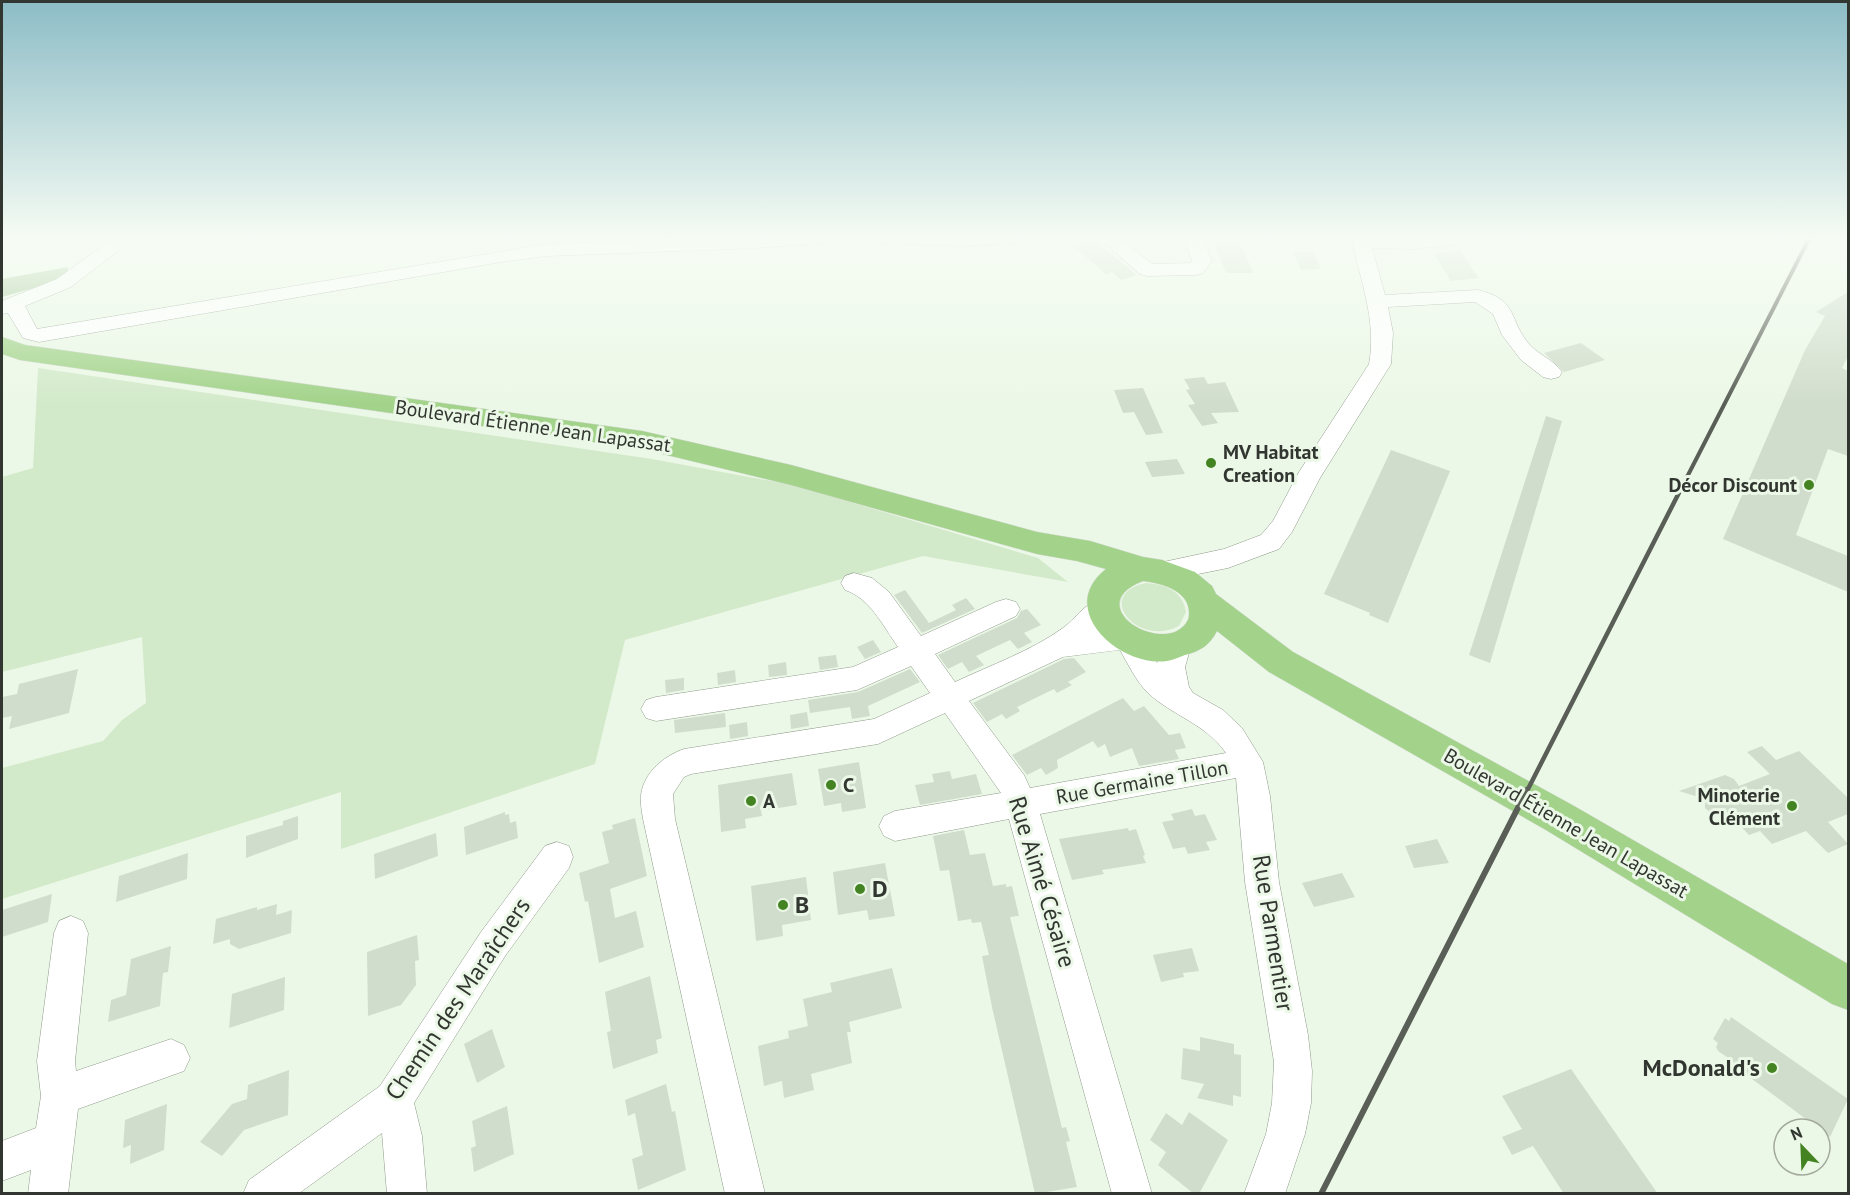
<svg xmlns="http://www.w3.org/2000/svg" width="1850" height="1195" font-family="'PT Sans',sans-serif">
  <rect width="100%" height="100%" fill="#ecf8e7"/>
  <!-- green -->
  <path fill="#d3eaca" d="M38,368L652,459L793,485L1038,558L1068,582L923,556L625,640L595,764L341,849V792L2,899V768L103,741L122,720L146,703L142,637L2,672V477L33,468Z
    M1146,583C1165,584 1183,591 1186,612L1179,626C1137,648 1093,594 1146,583Z"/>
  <!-- forest -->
  <path fill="#a1c592" d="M68,267V272L51,283L2,297V279Z"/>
  <!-- building -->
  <path fill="#d1ddcc" d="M1212,237H1236L1254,273H1226Z
    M1095,241L1100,248L1103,247L1137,275L1121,280L1112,272L1106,274L1072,245Z
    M1460,250L1479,278L1451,281L1434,254Z
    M1293,252H1313L1321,269L1301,270Z
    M1848,292V356L1842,368L1848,371V456L1828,449L1796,535L1848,556V592L1723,539L1805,350L1825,316L1816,312Z
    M1581,343L1605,360L1564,372L1544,353Z
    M1204,377L1208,384L1225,382L1239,412L1211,413L1218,423L1202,426L1188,405L1195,404L1186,390L1190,389L1184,379Z
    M1143,388L1163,433L1146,435L1134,412L1123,413L1114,390Z
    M1546,416L1562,421L1490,663L1469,655Z
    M1391,450L1450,471L1388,623L1369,615L1370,613L1324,594Z
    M1177,459L1185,474L1152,477L1145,462Z
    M905,590L929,623L956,610L952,605L966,598L975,609L922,633L894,595Z
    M1027,609L1041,625L1024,633L1032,642L1018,649L1010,640L976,656L984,665L969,672L962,662L948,669L938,655L1017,618L1021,611Z
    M873,640L881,652L865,659L857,647Z
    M836,655L838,667L820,670L818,657Z
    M1074,658L1086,672L1068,682L1072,685L1057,693L1054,689L1017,707L1020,711L1006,719L1002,714L987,722L973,703L1064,659Z
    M786,662L787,675L769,677L768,665Z
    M78,669L69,713L9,729L12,716L2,718V697L17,694L19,684Z
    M910,669L920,682L868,706L870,716L852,719L850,707L810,713L808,700L858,692Z
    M735,670L736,682L718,685L717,673Z
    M684,678V690L666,693L665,680Z
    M1123,698L1134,711L1144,706L1169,735L1180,733L1186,748L1175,750L1179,759L1139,766L1132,748L1110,757L1105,744L1098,748L1093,741L1057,760L1058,768L1046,775L1041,768L1027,775L1012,755Z
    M807,712L809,726L791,729L790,715Z
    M725,713L726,727L675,733L674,720Z
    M747,722L748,736L730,739L729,725Z
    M1762,746L1776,760L1799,751L1848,798V814L1828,822L1848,844L1828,853L1806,831L1772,844L1760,831L1749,835L1731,816L1713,815L1705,808V799L1679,791L1725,775L1734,779L1739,786L1770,774L1747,752Z
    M859,762L866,808L842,812L841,803L824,806L818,769Z
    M950,771L952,779L976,774L982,794L920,805L915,785L934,782L932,774Z
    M792,773L797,805L761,811L762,816L745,819L746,828L721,832L718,785Z
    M1192,809L1195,816L1205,814L1217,840L1206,842L1210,850L1188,854L1185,847L1173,849L1162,822L1174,820L1171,814Z
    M505,812V815L509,814L510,823L516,821L518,838L466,855L464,827Z
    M298,816V839L246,858V836L283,825V821Z
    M635,818L647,876L610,889L615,918L636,911L644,947L599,963L588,901L585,902L579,873L609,863L602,832L613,829L612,825Z
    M1128,828L1129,831L1136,829L1145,855L1143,856L1146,863L1102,870L1104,874L1072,880L1059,839Z
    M964,830L970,855L985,853L993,886L1006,884V887L1012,886L1019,916L1010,917L1062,1128L1066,1127L1070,1141L1066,1142L1077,1187L1035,1194L992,1007L982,956L989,955L981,922L972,923L971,919L958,921L949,870L940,871L933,836Z
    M436,833L438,856L375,879L374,854Z
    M1437,839L1449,863L1414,868L1405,846Z
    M188,853L187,879L116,902L119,876Z
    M885,863L895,916L869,920L867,910L838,915L833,872Z
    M1342,873L1355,897L1314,907L1302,883Z
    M806,877L811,920L782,925L783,936L756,941L751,886Z
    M52,894L48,922L2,937V910Z
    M277,904L276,915L292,910L291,933L239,949L230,944V939L213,944L216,919L257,907V910Z
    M417,935L419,960L415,961L416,985L401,1005L368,1016L367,952Z
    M171,946L168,972L163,973L160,1006L108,1022L111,1000L126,995L131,959Z
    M1192,948L1199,971L1183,973L1184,977L1161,982L1153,955Z
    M892,968L902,1008L849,1022L851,1032H847L852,1063L811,1074L814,1090L784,1098L782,1081L764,1086L758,1046L789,1038L788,1031L808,1026L803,999L832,992L830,983Z
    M650,976L662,1038L656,1040L658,1053L613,1069L607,1032L611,1031L605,992Z
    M285,977L284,1010L229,1028L232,994Z
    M1731,1017L1848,1099L1830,1137L1725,1059L1727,1057L1718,1051L1716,1047L1718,1043L1713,1039L1725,1018L1729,1021Z
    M492,1029L505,1067L477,1083L464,1044Z
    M1200,1037L1234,1044V1054L1241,1055V1097L1233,1095V1106L1197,1098L1204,1084L1181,1079L1183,1048L1200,1051Z
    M1571,1069L1658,1194H1564L1533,1146L1512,1155L1502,1137L1522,1129L1502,1096Z
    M289,1070L288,1115L244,1130L222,1156L200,1142L232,1104L247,1099L248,1085Z
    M666,1084L672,1112L675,1111L686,1170L638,1190L632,1159L643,1155L635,1113L628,1116L625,1100Z
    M167,1104L164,1150L130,1164L131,1145L123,1148L125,1120Z
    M507,1106L514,1154L474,1172L471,1148L476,1146L472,1121Z
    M1189,1112L1228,1140L1199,1194H1194L1158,1165L1166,1152L1150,1140L1166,1113L1182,1125Z"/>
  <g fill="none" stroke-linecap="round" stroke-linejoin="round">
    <defs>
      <path id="minor" d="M115,237H136L71,287L25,306L37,329L547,244L750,237H832L830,241L823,243L757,248L547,256L507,261L39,342L23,338L8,313L2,314V301L57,279Z
        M869,237H1028L1026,241L1019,243L957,246L878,243L871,241Z
        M1098,237H1118L1152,264L1190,263L1192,261L1184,237H1202L1212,261L1203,273L1196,275L1147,276L1140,274Z
        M1351,237H1475L1473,241L1466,243L1416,249L1372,248L1385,295L1478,290C1520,300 1508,321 1530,345C1539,355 1554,360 1562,372L1559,377L1551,379L1543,377L1521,360L1502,335L1493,314L1475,302L1388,307L1393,333L1391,364L1320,478L1292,532L1279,549L1228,568L1163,581L1154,578L1150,571L1154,564L1224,549L1261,535L1273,521L1299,472L1369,364C1377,320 1360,280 1351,237Z
        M854,573L872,578L889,592L921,636L996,602L1006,599L1016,602L1020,609L1016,616L935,654L955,682C991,665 1031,651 1063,628C1079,616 1090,594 1112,601L1116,608L1098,630C1142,625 1135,629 1157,663L1167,638L1177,635L1187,638L1191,646L1185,667L1189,687L1193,693L1223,710L1242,728L1263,762L1270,796L1279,882L1308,1035L1312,1071L1311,1103L1305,1134L1285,1194H1244L1266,1134L1272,1103L1274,1062L1245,882L1236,778L1040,814L1152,1194H1112L1009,819L895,841L884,836L879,826L884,816L895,811L1001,793L945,713L878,744L691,774L684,777L673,794L675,819L765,1194H725L643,819C642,812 640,803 641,795C644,772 664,756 684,749L874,719L930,693L911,666L857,690L656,721L646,718L641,709L646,700L656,697L853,667L898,647C883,626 870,598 845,590L841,583L845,576ZM1120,650C1128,664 1136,681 1148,693C1173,716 1206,724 1226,753L1030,788L1024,775L969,701L1063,657Z
        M557,842L569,846L573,857L569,868L505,956L414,1103L422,1136L427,1194H387L382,1133L298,1194H243L249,1180L380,1086L481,932L545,846Z
        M71,916L83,921L88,933L75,1061L76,1071L171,1039L184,1045L190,1058L184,1071L78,1109L68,1194H28L31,1170L2,1181V1141L36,1128L41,1096L37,1061L54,933L59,921Z"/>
      <path id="major" d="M2,337L25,345L642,431L791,465L1037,532L1090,541L1143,557L1162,560L1195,572L1212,586L1216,594L1293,652L1574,806L1848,964V1010L1832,1004L1546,830L1269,672L1217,631C1209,646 1200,651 1185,655C1179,657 1173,660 1167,661C1119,668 1055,609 1106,569L1077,561L1037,554L791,485L642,449L20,360L2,354ZM1143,581C1162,583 1191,591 1189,615C1189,623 1181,629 1175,632C1142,644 1088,602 1143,581Z"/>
    </defs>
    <!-- minor casing -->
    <use href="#minor" stroke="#8f9a8b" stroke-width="1"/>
    <!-- major casing -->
    <use href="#major" stroke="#dadbda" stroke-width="1"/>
    <!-- minor -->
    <use href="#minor" fill="#fff" fill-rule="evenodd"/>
    <!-- major -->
    <use href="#major" fill="#a3d38a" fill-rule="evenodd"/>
    <!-- rail-far2 -->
    <path stroke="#595f57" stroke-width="4" d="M1686,479L1810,237"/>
    <!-- rail-far1 -->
    <path stroke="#595f57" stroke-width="4.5" d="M1527,791L1687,477"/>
    <!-- rail -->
    <path stroke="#595f57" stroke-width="6" d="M1321,1194L1527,790"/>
  </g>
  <!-- sky -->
  <linearGradient id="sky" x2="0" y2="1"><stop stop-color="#8cbcc6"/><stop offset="0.59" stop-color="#f6fcf4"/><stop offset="1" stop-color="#f6fcf4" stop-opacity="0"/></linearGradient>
  <rect width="1850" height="404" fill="url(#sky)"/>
  <!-- markers -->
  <g fill="#448322" stroke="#ecf8e7" stroke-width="2">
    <circle cx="1211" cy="463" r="6"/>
    <circle cx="1809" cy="485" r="6"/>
    <circle cx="831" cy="785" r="6"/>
    <circle cx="751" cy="801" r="6"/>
    <circle cx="1792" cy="806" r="6"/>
    <circle cx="860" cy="889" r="6"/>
    <circle cx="783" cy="905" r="6"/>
    <circle cx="1772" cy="1068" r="6"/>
  </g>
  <g text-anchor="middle" stroke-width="6" stroke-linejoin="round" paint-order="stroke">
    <!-- street labels -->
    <g font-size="20" fill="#323630" stroke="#ecf8e7">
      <text transform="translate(533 426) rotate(8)" y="7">Boulevard Étienne Jean Lapassat</text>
      <text transform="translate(1142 782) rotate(-10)" y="7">Rue Germaine Tillon</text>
      <text transform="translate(1566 823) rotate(30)" y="7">Boulevard Étienne Jean Lapassat</text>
    </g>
    <!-- poi labels -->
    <g font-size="20" font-weight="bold" fill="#323630" stroke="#ecf8e7" text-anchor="start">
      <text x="1223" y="459">MV Habitat<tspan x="1223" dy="23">Creation</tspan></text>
      <text x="1797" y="492" text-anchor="end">Décor Discount</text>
      <text x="843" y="792">C</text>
      <text x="1780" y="802" text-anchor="end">Minoterie<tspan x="1780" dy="23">Clément</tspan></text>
      <text x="763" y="808">A</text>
    </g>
    <!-- near-street labels -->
    <g font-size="24" fill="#323630" stroke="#ecf8e7">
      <text transform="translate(1042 882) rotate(73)" y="8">Rue Aimé Césaire</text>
      <text transform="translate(1273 933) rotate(81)" y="8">Rue Parmentier</text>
      <text transform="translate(458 999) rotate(-56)" y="8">Chemin des Maraîchers</text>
    </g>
    <!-- near-poi labels -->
    <g font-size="24" font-weight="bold" fill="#323630" stroke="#ecf8e7" text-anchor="start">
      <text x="872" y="897">D</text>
      <text x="795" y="913">B</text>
      <text x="1760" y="1076" text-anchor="end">McDonald's</text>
    </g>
  </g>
  <!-- border -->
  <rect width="1850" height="1195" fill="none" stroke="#323630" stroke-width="6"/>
  <!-- north arrow -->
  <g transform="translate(1802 1147) rotate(337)"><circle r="28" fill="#ecf8e7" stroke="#a2aa9e" stroke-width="1.5"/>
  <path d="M0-4.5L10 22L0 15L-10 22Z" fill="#448322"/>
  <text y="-9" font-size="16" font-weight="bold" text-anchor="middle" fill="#323630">N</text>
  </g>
</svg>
